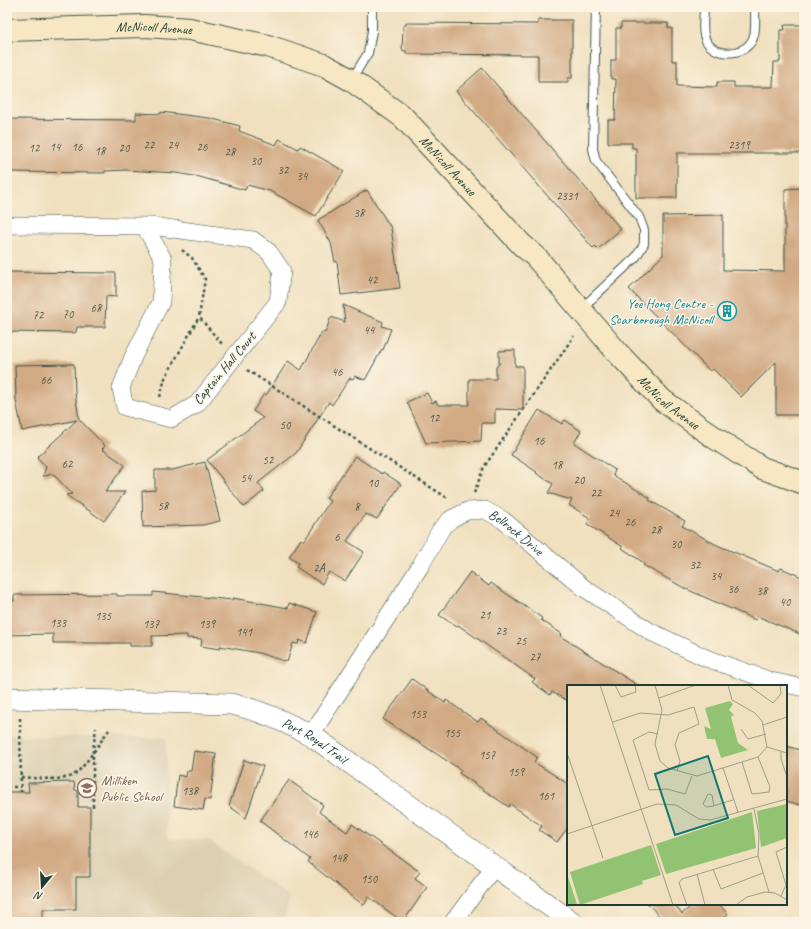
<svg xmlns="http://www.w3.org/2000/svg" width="811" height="929" font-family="Caveat,sans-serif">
  <rect width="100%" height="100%" fill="#fcf5e5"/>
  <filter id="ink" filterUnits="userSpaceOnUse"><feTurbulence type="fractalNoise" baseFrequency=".025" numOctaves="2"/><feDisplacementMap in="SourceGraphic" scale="8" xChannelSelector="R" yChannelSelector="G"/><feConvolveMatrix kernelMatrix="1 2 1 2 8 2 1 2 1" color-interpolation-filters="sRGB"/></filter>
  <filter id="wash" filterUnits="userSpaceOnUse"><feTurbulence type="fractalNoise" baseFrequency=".012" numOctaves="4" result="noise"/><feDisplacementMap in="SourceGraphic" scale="16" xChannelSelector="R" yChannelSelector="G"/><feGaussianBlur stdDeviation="0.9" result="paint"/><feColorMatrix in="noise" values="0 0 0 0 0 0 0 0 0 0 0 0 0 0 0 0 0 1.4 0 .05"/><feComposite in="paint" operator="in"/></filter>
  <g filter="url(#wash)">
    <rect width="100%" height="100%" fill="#f0e0bf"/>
    <!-- built -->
    <path fill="#ddd0b2" d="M7,736L166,738L167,839L208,840L290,897L284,922H7Z"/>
    <g id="blocks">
      <!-- building -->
      <path fill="#d1aa84" d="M538,20H572V78H568V82H538V55L406,54V51L402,50L403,26L406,25V23L538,24Z
        M621,23H668V28H672V61H677V86L717,87V82H734V87H773L774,62H780V30H785L784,25H804V153H677V198H636V148H632V143H608V120H615L616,79H611V60H616V28H621Z
        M482,68L621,229L598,249L595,246L593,248L456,91Z
        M161,112L209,118L240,126L239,131L276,145L279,139L298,149L300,146L344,171L316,216L270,191L247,185L245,190L200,177L176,173L126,170L105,171V173L7,172V119L136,120V113L161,114Z
        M804,188V415H776V362L741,397L713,369L710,371L629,289L663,255V216L723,215V270L785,271V189Z
        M367,190L391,228L400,288L341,295L337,261L335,262L331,243L318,220Z
        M7,272L116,273V297L106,296L105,327H77L76,332L74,333L7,332Z
        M343,305L383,322L382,326L391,329L383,350L382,349L365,380L355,376L353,379L350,378L332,405L329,402L296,453L258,483L264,491L244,507L207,460L263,418L253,411L264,394L266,395L288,361L301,370L322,332L325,333L331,317L345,322Z
        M515,350V366H523V410L495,409V423H482L481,441L426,443L407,402L427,393L432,403L436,401L438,405H469V379H496V367L499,364V351Z
        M74,364L75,393L79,419L105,446L102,449L125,465L105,492H125L104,521L66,495L72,494L53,474L43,476L46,467L37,457L77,420L22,431L16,400L15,365Z
        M539,410L562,424L565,420L581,431L574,443L615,470L613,475L650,498L649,500L685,521L682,526L717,545L779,571L781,568L804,578V624L800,634L757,616L756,620L684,588L643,565L644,563L622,548L623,547L587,524L590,518L569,505L572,500L548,493L553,484L536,473L537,472L511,455Z
        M355,456L382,474L383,472L401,484L377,519L366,514L347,541L364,552L345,581L329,572L322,584L296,567L298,563L289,557L301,539L304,541L330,501L326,498Z
        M205,462L220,521L203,525L143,527L142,491L155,490V470H172Z
        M470,572L489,586L491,583L542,618L541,620L562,634L560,636L639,686H568V701L552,692L550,695L532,682L535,679L458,625L457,627L439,615Z
        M153,592L232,600L233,598L288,608L289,603L317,612L307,643L299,640L298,644L293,643L287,662L259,653L220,646V649L201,646L202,639L187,638V635L152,636V646H130V643H53V634L7,635V601H14V595L117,594V596H153Z
        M412,679L445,703L446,700L478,722L481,718L537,757L534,762L568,784V827L557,842L539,830L542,826L510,804L509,807L500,801L459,773L461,770L383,719Z
        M786,746L804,751V806L786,801Z
        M194,751L216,754L210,800L205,799L203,810L174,806L178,775L186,777L187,771H191Z
        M244,760L263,766L246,818L229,806Z
        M289,780L323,805L319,812L347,832L352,824L420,872L415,878L427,887L403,922L369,897L364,905L354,898L308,862L310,859L260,821Z
        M74,782L75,790L78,791V807H90V877H76V909H43V922H7V792H29L28,783Z
        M648,904H674L682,914L694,904H719L728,914L719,922H665Z"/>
    </g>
  </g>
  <g filter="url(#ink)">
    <use href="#blocks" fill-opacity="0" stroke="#3e5549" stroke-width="1"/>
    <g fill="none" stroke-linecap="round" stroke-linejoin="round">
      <defs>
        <path id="service" d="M704,7C704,16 702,27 704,35C709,59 749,58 754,35C756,27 755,16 755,7
          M352,79L368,53L372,31V7
          M581,309L636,257L644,244V230L639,217L596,161L593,149L596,7"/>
        <g id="minor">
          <path d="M7,225L152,226L253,240L269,252L282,271L278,302L197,404L171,419L125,407L121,388L133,357L161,302L163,259L145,227"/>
          <path id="s1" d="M311,735L421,565L441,529L451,519L467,511L485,510L503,520L584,588L651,632L706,658L771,681L804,688"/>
          <path d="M453,922L494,867"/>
        </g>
        <g id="tertiary">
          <path id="s2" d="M7,698L231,704C260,710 285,722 311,735L572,922"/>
        </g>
        <g id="secondary">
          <path id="s3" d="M7,30L145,26L190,29L268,46L324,65L351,80L403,117L522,245L535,256L616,351L662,400L715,438L762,468L804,483"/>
        </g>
      </defs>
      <!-- service casing -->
      <use href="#service" stroke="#3e5549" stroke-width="10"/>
      <!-- minor casing -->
      <use href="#minor" stroke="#3e5549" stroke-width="18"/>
      <!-- tertiary casing -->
      <use href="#tertiary" stroke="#3e5549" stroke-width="22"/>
      <!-- secondary casing -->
      <use href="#secondary" stroke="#3e5549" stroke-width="24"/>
      <!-- path -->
      <path stroke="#3e5549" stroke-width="2.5" stroke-dasharray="3 3" stroke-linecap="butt" d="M182,250L192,258L205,279L199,317L222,344
        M247,370L449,499
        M160,397L165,378L199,317
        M474,493L484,467L574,336
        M20,718L21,792
        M21,777C34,778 60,781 72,776C82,772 101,740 109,730
        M7,787H21
        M93,807V750L96,728"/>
      <!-- service -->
      <use href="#service" stroke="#fff" stroke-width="8"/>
      <!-- minor -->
      <use href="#minor" stroke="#fff" stroke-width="17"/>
      <!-- tertiary -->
      <use href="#tertiary" stroke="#fff" stroke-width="21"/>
      <!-- secondary -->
      <use href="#secondary" stroke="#f7e8c3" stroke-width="22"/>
    </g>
  </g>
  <!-- icons -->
  <defs>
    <symbol id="building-ring" viewBox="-11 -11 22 22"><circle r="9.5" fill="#fcf5e5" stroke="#0f9aa8" stroke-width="1.5"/><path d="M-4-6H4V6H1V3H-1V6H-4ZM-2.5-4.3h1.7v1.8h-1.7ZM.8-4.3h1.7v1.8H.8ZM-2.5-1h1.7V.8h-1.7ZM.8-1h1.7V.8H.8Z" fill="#0f9aa8"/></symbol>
    <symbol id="school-ring" viewBox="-11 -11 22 22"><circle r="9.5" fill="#fcf5e5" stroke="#8d6e63" stroke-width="1.5"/><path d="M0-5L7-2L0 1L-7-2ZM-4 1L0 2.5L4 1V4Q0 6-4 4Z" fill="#8d6e63"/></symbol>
  </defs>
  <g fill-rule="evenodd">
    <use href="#building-ring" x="716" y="300" width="22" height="22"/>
    <use href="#school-ring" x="76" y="777" width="22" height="22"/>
  </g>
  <g text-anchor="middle" stroke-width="3" stroke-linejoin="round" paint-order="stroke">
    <!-- number labels -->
    <g font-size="12" fill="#4c5848">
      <text x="149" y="149">22</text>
      <text x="173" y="149">24</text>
      <text x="739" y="149">2319</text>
      <text x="55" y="151">14</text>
      <text x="77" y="151">16</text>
      <text x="202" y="151">26</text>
      <text x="34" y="152">12</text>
      <text x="124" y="152">20</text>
      <text x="100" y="155">18</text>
      <text x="230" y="156">28</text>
      <text x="256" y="165">30</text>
      <text x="283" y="174">32</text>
      <text x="302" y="180">34</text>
      <text x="567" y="200">2331</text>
      <text x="359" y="217">38</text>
      <text x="372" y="284">42</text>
      <text x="96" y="312">68</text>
      <text x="68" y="318">70</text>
      <text x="38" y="319">72</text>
      <text x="369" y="334">44</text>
      <text x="337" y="376">46</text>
      <text x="46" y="384">66</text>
      <text x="434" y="422">12</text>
      <text x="285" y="429">50</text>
      <text x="539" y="445">16</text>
      <text x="268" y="464">52</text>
      <text x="67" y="468">62</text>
      <text x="557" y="469">18</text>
      <text x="246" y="482">54</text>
      <text x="579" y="484">20</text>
      <text x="373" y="487">10</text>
      <text x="596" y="497">22</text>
      <text x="163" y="510">58</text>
      <text x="357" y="511">8</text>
      <text x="614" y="517">24</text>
      <text x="630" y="526">26</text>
      <text x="656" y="534">28</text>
      <text x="337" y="541">6</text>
      <text x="676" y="548">30</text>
      <text x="695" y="569">32</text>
      <text x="319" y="572">2A</text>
      <text x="716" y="580">34</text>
      <text x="733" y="593">36</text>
      <text x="762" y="595">38</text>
      <text x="785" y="606">40</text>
      <text x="485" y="619">21</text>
      <text x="103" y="620">135</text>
      <text x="58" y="627">133</text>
      <text x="151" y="628">137</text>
      <text x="207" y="628">139</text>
      <text x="501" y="635">23</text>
      <text x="244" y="636">141</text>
      <text x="521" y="645">25</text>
      <text x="535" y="661">27</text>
      <text x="418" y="718">153</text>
      <text x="452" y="737">155</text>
      <text x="487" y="759">157</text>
      <text x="516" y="776">159</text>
      <text x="190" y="795">138</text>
      <text x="546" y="800">161</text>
      <text x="310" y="838">146</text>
      <text x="339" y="862">148</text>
      <text x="369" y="883">150</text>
    </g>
    <!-- street labels -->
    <g font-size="14" fill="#1f3d34" stroke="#fcf5e5">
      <text dy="5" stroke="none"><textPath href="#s3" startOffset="147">McNicoll Avenue</textPath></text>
      <text dy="5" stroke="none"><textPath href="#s3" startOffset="483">McNicoll Avenue</textPath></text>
      <text transform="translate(224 368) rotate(-50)" y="5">Captain Hall Court</text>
      <text dy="5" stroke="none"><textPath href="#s3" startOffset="807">McNicoll Avenue</textPath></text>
      <text dy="5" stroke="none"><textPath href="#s1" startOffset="332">Bellrock Drive</textPath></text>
      <text dy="5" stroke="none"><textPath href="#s2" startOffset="316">Port Royal Trail</textPath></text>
    </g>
    <!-- culture labels -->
    <g font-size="14" fill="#0d838f" stroke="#fcf5e5" text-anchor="end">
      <text x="713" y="308">Yee Hong Centre -<tspan x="713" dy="16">Scarborough McNicoll</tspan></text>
    </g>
    <!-- education labels -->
    <g font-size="14" fill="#785e54" stroke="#fcf5e5" text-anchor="start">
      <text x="101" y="785">Milliken<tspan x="101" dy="16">Public School</tspan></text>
    </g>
  </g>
  <!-- overview -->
  <g transform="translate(567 685)">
    <rect width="220" height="220" fill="#f0e0bf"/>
    <path d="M163,16L166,19L162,25L167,30L164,32L171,58L181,65L154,73L148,54H140L137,41L144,44L138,23ZM220,119V153L194,162L190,126ZM185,127L189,163L99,189L89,159ZM84,160L94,190L75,196L76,199L13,220L3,187ZM0,189L10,219L7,220H0Z" fill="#91c373"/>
    <path fill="none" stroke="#9c9f87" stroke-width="1" d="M33,0L106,220M48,0L54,12L69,7L68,0M88,0L95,25L88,59L93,76L101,83L130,91L191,72L200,62L195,36L188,28L165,15L161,0M181,0L206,18L214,9L213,0M92,13L129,0M46,37L73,28L101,30L127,22L132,39L112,48L108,60L113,76L110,86M196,40L220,32M174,44L181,54L199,49M91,49L82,47L66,55L82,105L100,104L118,109L125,91M200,62L220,68M214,67V74L220,92M0,68L36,173M175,77L185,109L202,107L203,102L191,72M156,83L171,127M147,121L145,110L141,109L136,119L139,122L146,121L166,115M187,124L192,149L191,171L202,207M0,149L90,119L109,120L132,134L143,135L220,114M146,184L154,204L196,188M130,189L138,220M214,211L219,200L209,167L220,162M120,220L112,198L115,194L191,171M169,220L180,212L198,207L208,208L220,215"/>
    <path fill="#0f766e" fill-opacity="0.15" stroke="#0f766e" stroke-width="2" d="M141,71L161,133L108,150L88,89Z"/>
    <rect width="220" height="220" fill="none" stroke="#1f3d34" stroke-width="2"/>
  </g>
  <!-- margin -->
  <rect width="811" height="929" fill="none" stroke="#fcf5e5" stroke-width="24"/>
  <!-- north arrow -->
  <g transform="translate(42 887) rotate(198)" stroke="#fcf5e5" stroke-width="3" paint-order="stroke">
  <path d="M0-3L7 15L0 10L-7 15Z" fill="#1f3d34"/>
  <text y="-6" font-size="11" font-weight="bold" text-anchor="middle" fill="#1f3d34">N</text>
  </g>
</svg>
